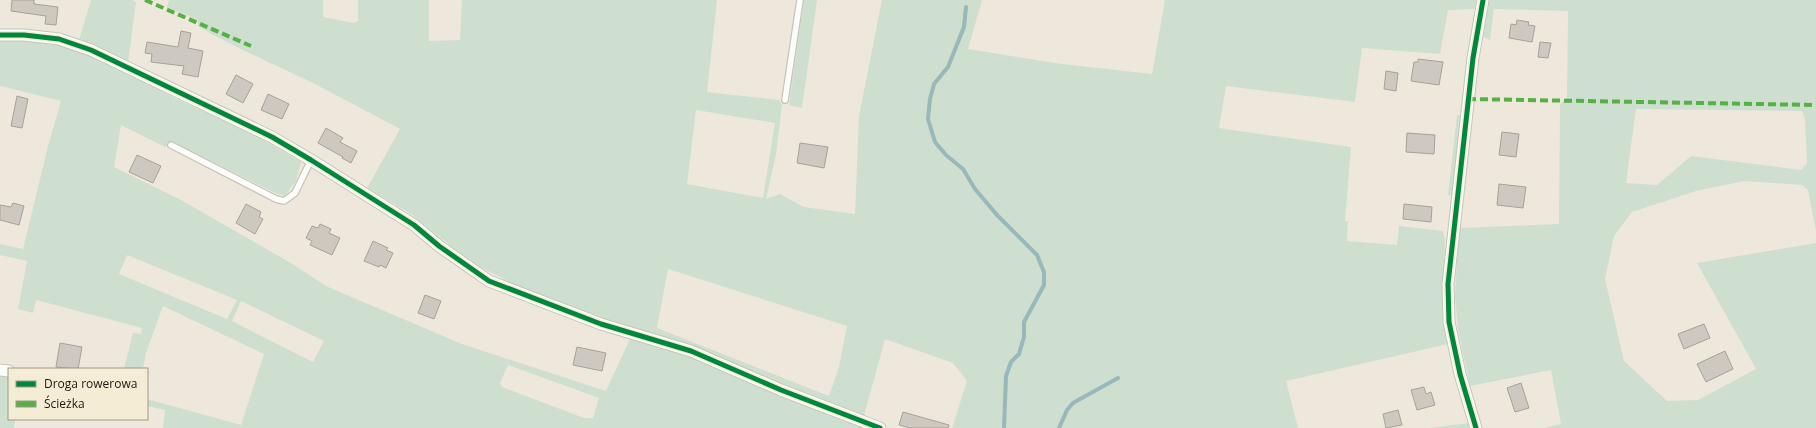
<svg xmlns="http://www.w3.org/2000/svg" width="1816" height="428" font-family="'Open Sans',sans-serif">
  <rect width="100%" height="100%" fill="#eee8dc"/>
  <!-- green -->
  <path fill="#cedfcf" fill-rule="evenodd" d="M91,0H132L136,2L128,63L79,40Z
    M169,0H323V17L354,23L358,21V0H429V41L460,40L462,0H717L707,92L779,100L782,105L776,154L766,199L780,194L804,207L855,214L859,116L882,0H982L968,49L1062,64L1152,74L1165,0H1476L1475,9L1448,10L1440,54L1362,48L1355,102L1226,86L1219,128L1351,147L1345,221H1348L1347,241L1397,245L1399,226L1443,231L1445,241L1442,310L1448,344L1286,381L1298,428H952L967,381L953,363L885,339L864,416L564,305L522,288L472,263L411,214L367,188L400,129C371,114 342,98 313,83C274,64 235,48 198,26V20L167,7ZM696,110L775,123L763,198L687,184ZM668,269L847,326L839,367L829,396L657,328Z
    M804,0H817L802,108L789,105Z
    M1488,0H1816V231L1808,190L1802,185L1744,181L1696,191L1632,212L1614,236L1605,279L1624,361L1667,401L1698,400L1756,369L1697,263L1816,243V428H1543L1561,424L1551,370L1470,386L1458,330L1455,295L1459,228L1559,224L1560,105L1567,97L1568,11L1494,9L1490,40L1482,36ZM1636,109L1802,111L1805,120L1807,163L1801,170L1691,156L1657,185L1626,183Z
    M0,40L36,41L66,46L89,55L149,83L174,98L255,135L301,162L296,181L285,196L275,193L171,141L165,147L121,125L114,167L181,200L289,262L328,287L462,344L606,391L630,339H638L703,362L867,428H163L165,410L147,406V399L241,425L264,354L163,306L146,353L143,369H124L133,333L141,334L142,328L36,300L33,313L18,309L27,261L0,255V244L23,249L48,146L61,101L0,86ZM127,255L237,300L227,319L119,274ZM241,301L324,341L313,362L232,321ZM508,365L599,398L593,418H584L502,387L500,383Z
    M1457,115L1463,116L1453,196L1448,195Z
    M0,374L9,376V419H15L14,428H0Z
    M1469,423L1471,428H1429Z"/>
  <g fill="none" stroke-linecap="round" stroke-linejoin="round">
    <!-- stream -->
    <path stroke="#99b8bb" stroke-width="4" d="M966,7L964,27L948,67L934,84L930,99L928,119L935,142L946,155L963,169L975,189L997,215L1037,255L1044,272V285L1024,322V337L1019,354L1011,362L1006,376L1004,428
      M1059,428L1067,410L1073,403L1118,378"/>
  </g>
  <!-- building -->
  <path fill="#cec9c0" stroke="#a6a299" d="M12,0H34V4L58,7L56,25L45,24L46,16L11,11Z
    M1517,20L1529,22L1528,25L1535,26L1532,42L1509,38L1511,24L1516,25Z
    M181,31L191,33L188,48L203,51L198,77L182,74L184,66L151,62L152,54L145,53L147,42L178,47Z
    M1540,42L1551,43L1548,58L1538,57Z
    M1418,59L1443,62L1439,85L1411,81L1414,62H1418Z
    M1386,71L1398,73L1396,91L1384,89Z
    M236,75L253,84L243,103L226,94Z
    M268,94L289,104L282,119L261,110Z
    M17,96L28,99L22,128L11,126Z
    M326,128L343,138L340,142L357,151L351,163L342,158L343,157L318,143Z
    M1502,132L1519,134L1516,157L1499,155Z
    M1407,133L1435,135L1434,154L1406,152Z
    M800,143L828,147L824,168L797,163Z
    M137,155L161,166L153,183L129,172Z
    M1499,184L1526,187L1523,208L1497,205Z
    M13,203L24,206L19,225L0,220V205L11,207Z
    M246,204L261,212L259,217L263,219L255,234L236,223Z
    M1404,204L1432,207L1431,222L1403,219Z
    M320,224L331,229L329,233L340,238L332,255L310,245L312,241L306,238L312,226L318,228Z
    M373,241L388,248L386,250L393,253L386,268L380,265L379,267L364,261Z
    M425,295L441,301L434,319L418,313Z
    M1704,324L1710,338L1684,349L1678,334Z
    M60,343L82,347L78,369L56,367Z
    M577,347L606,353L602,371L573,365Z
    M1725,351L1733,369L1706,382L1697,364Z
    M1521,383L1529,408L1515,412L1507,388Z
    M1424,387L1426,394L1431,392L1435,405L1417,410L1411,390Z
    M1398,410L1402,425L1386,428L1383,414Z
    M903,412L949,425L948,428H910L899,425Z"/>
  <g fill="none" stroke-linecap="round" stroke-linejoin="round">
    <defs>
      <path id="service" d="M785,100L800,0
        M171,145L276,199L284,201L295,193L311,160"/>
      <path id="minor" d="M0,35H24L59,39L91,50L272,137L311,160L414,225L439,246L489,281L601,324L691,351L781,390L880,428
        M0,370L9,371
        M1476,428L1460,374L1449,322L1448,284L1473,58L1483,0"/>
    </defs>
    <!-- service casing -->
    <use href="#service" stroke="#c7c3ba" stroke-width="8"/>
    <!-- minor casing -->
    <use href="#minor" stroke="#c7c3ba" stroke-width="13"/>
    <!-- service -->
    <use href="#service" stroke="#fcfcfa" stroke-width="5.5"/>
    <!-- minor -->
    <use href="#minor" stroke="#fcfcfa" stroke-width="11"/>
    <!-- quiet -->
    <path stroke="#55b144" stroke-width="4" stroke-dasharray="8 4" stroke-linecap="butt" d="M145,0L251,46
      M1468,99L1816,105"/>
    <defs>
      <path id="cycleway" d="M0,35H24L59,39L91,50L272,137L311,160L414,225L439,246L489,281L601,324L691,351L781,390L880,428
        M1476,428L1460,374L1449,322L1448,284L1473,58L1483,0"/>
    </defs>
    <!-- cycleway casing -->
    <use href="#cycleway" stroke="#f5ecd5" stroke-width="8"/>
    <!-- cycleway -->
    <use href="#cycleway" stroke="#00873e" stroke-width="5"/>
  </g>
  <!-- legend -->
  <rect x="8" y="368" width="140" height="52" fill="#f5ecd5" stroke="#9e9786"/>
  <rect x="16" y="381" width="20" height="6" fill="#00873e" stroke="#9e9786"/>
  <text x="44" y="388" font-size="12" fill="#1b1710">Droga rowerowa</text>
  <rect x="16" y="401" width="20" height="6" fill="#55b144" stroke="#9e9786"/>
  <text x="44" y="408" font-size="12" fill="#1b1710">Ścieżka</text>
</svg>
